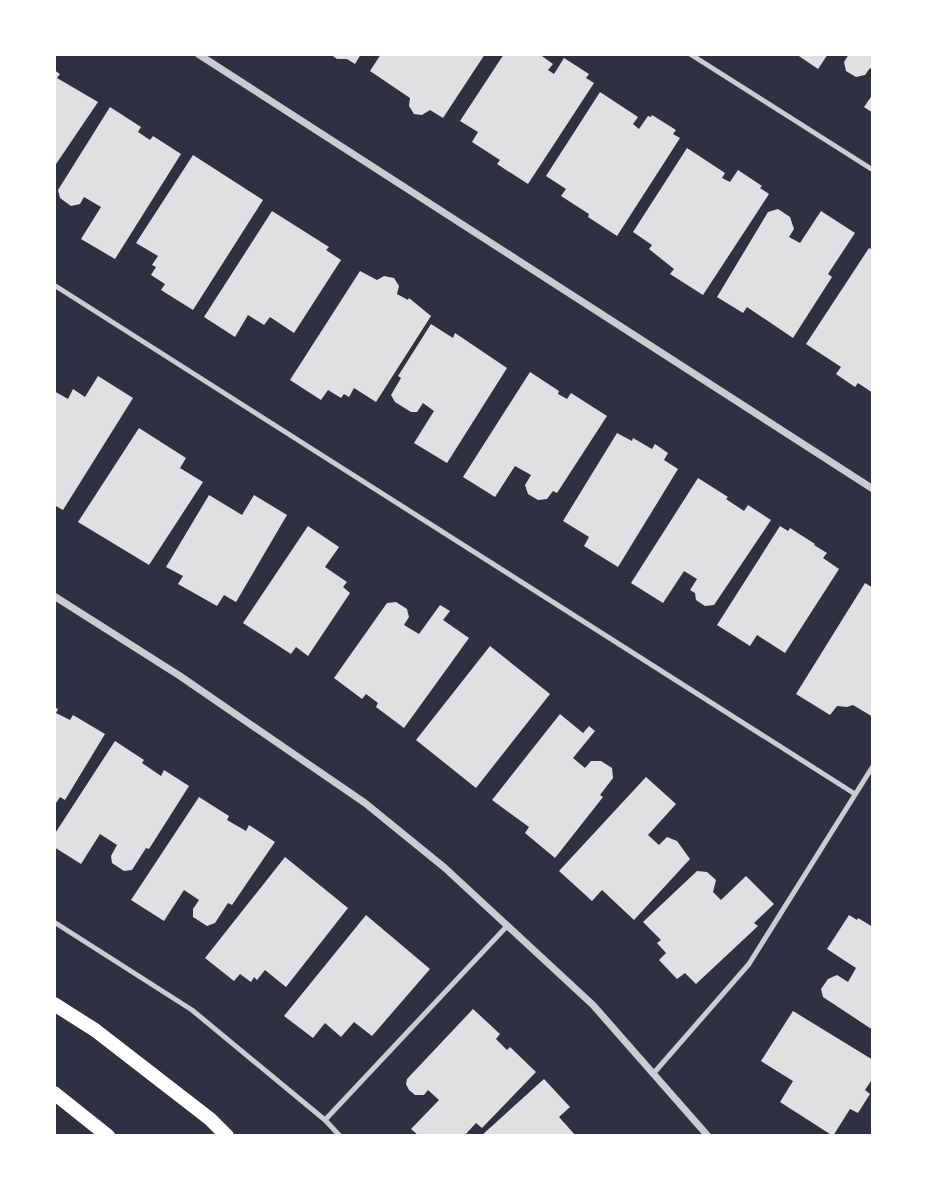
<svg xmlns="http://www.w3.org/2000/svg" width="927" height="1190" font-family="Lato,sans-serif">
  <rect width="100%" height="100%" fill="#2d3142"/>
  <!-- building -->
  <path fill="#e0e0e3" d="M330,54H361L355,64L347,59H337Z
    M381,54H485L443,118L430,110L422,115L414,114L409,106L410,98L370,71Z
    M504,54H539L553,64L548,70L554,74L564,58L589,74L586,78L594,83L528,184L497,164L500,160L472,142L478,132L460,121Z
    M796,54H828L818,69Z
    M849,54H873V70L870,68L865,75L856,77L846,71L844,62Z
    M54,70L60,74L57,78L98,102L54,167Z
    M600,92L638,117L633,124L639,129L648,116L651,117L652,115L676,130L673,134L680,138L617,236L588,217L589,214L561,196L566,189L546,176Z
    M873,94V113L864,107Z
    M110,107L141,127L138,132L150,140L153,136L181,154L115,259L81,239L101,207L84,197L80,204L71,206L60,198L58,190Z
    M687,148L725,173L722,178L730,182L738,170L762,186L760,188L769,194L703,295L670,274L674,269L649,249L652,245L633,232Z
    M193,155L263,200L193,310L161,290L165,284L151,275L156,267L152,265L158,256L136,243Z
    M778,209L790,217L794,229L789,237L800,243L821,211L855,233L828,274L832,277L793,338L747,307L743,313L717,297L768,212Z
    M272,211L329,247L326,250L341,260L294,333L270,317L264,325L248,315L235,337L204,317Z
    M869,248L873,250V393L858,383L855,387L836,374L841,367L806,344Z
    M360,271L377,280L384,276L394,278L399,286L397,294L408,300L409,298L431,316L376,402L354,388L349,397L344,394L341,398L328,390L321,400L290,380Z
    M431,324L453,338L455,333L507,368L447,463L414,443L434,411L423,403L417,412H411L395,402L391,395L401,378L398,376Z
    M530,372L559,391L558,394L567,399L571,393L607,416L557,493L553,491L547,499L538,500L528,494L525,485L531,475L515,466L495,497L463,477Z
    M98,376L133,398L63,510L54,505V391L68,399L73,389L85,397Z
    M139,428L186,458L180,468L203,482L149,565L78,522Z
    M617,433L632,441L633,438L652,449L655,444L668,453L664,460L678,469L618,567L584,546L589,537L563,521Z
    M698,478L728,497L726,499L744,511L748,505L771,520L714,605L705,606L696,600L695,593L690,590L697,579L684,571L663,603L631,583Z
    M209,495L242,515L254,495L287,515L236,602L224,595L217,606L178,584L183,576L166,567Z
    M308,526L339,547L325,567L347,582L343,587L350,593L308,656L296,647L291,654L243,623Z
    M780,526L788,531L790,528L815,544L814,545L827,553L823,558L839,569L785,653L757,635L750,646L717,625Z
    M865,583L873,588V717L853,705L847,707L837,706L830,715L796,694Z
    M396,602L407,609L409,617L404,625L419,634L440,605L450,611L443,620L469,638L404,728L376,707L378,703L366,694L362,699L334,678L387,603Z
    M490,646L550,694L476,788L416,740Z
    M54,707L58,709L56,713L70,720L73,715L105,734L65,800L60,797L54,806Z
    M560,714L583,733L589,726L595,731L573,758L585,768L591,761H601L612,768L613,778L600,795L603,797L555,858L525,833L529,827L492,800Z
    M115,741L144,760L142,763L161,776L164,770L189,786L149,849L146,848L132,870L124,871L112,863L111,856L117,845L100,834L81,864L54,847V835Z
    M646,777L676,804L648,835L659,845L667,837L677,841L690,859L634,920L602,890L592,901L559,871Z
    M199,797L229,816L227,820L246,831L249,825L275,842L232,905L228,903L215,923L207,926L193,917V909L199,900L184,890L164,921L131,900Z
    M285,857L348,908L286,987L265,970L257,980L254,977L251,982L240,974L234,981L205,958Z
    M697,871L707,872L716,880L713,892L721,900L746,876L774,904L754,923L758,926L696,984L685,973L677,979L659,960L666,953L657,943L661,940L643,922Z
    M366,915L430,969L372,1036L354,1022L341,1037L325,1023L313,1038L284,1016Z
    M849,915L857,920L858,918L873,927V1030L823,997L821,989L828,979L837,975L848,982L856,968L827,949Z
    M473,1009L500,1034L496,1039L507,1050L510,1047L536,1072L482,1128L476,1123L464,1136H419L411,1129L439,1100L428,1090L424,1095H415L409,1090L406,1084L407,1079Z
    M793,1011L873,1060V1078L865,1090L870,1094L858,1113L850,1109L833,1136L780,1102L793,1081L761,1061Z
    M544,1079L570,1107L559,1117L576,1136H481Z"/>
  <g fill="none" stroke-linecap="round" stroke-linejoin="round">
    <!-- service -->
    <path stroke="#caccd0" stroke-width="5" d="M690,54L873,170
      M54,285L855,794
      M54,922L192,1010L325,1120L340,1136
      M653,1074L749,964L873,766
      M325,1120L508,925"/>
    <!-- minor -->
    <path stroke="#caccd0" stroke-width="7" d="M198,54L873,489
      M54,596L180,676L365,803L445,868L593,1005L708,1136"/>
    <!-- secondary -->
    <path stroke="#fff" stroke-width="14" d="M54,1004L95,1030L210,1119L227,1136
      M54,1093L108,1136"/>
  </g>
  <!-- border -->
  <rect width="927" height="1190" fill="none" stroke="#ffffff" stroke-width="112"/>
</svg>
